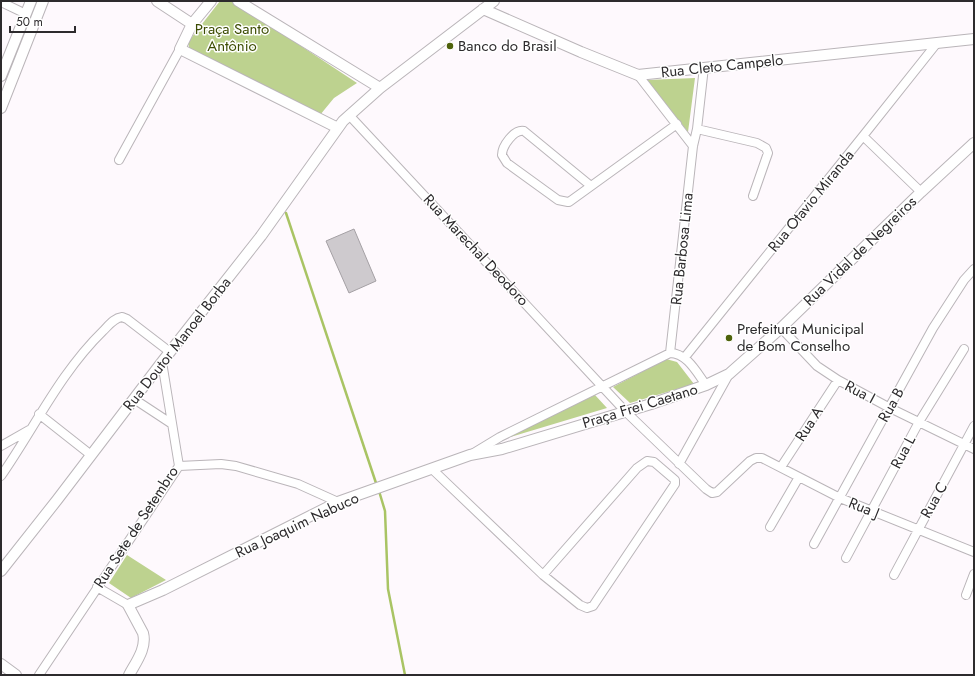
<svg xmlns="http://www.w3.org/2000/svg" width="975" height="676" font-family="Jost,sans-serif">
  <rect width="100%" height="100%" fill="#fef9fd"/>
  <!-- green -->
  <path fill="#bdd28f" d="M220,1H233L357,83L334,98L320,115L190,52L188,42Z
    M695,78L688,132L647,80Z
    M666,359L677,362L694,384L630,403L613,387Z
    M595,395L607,408L491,443Z
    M127,555L166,580L131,598L109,583Z"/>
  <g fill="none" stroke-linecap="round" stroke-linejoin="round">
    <!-- stream -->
    <path stroke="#a9c464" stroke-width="2.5" d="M286,213L377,486
      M379,491L385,511L388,589L405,675"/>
  </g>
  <!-- building -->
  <path fill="#cecace" stroke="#a4a0a4" d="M354,229L376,281L349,293L326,241Z"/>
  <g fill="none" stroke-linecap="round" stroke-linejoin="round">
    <defs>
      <path id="minor" d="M1,2L26,14
        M638,75L693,146
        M349,115L626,412L706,489L712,493L717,492L750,461L756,458H762L840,498L974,552
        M697,129L757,143L766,148L768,153L753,196
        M863,136L921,192
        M119,160L180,49
        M591,186L524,131C514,129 502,146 502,155L507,163L558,200L568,202H569L677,124
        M781,328L817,366L838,380L890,408L974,449
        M670,353L693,146L697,129L704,67
        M685,357L863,136L937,43
        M134,399L172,424
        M39,414L91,455
        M1,446L29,430
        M472,454L500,437L670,353C687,353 697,373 706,385
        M679,464L729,374
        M179,466L221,464L236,466L298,484L338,502
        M781,467L838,380
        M432,469L543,575L580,605L587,608L593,606L599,597L675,484V480L654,462L647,461L637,468L543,575
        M1,476C35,427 60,373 103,331C109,325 114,318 122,317L127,319L170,352
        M770,527L799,477
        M814,544L933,328L964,280L974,269
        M846,558L919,422L964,349
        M894,575L974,426
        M97,587L128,605
        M966,595L974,574
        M39,675L179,466L162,362"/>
      <path id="tertiary" d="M157,1L192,24
        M211,1L192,24L180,49L338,128
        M238,1L380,88
        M483,9L581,52L638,75L974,39
        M1,76L31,1
        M1,108L43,1
        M1,571L57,500L162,362L261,236L343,121L380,88L494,1
        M1,664L16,675
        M129,675C136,662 147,648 143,633L128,605L163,590L338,502L470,455L502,449L651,404L706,385L729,374L781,328L921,192L974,143"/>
    </defs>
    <!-- minor casing -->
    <use href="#minor" stroke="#bab5b9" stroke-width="10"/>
    <!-- tertiary casing -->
    <use href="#tertiary" stroke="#bab5b9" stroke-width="12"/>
    <!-- minor -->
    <use href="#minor" stroke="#fff" stroke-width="8"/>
    <!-- tertiary -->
    <use href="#tertiary" stroke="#fff" stroke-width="10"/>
  </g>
  <!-- markers -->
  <g fill="#4e620b" stroke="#fff" stroke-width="1.5">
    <circle cx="450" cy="46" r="4"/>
    <circle cx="729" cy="338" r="4"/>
  </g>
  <g text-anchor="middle" stroke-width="3" stroke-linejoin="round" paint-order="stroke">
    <!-- park labels -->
    <g font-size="15" fill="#3d4d03" stroke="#fff">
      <text x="232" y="34">Praça Santo<tspan x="232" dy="17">Antônio</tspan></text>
    </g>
    <!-- poi labels -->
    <g font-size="15" fill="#2d2b2d" stroke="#fff" text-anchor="start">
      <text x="458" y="51">Banco do Brasil</text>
      <text x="737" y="334">Prefeitura Municipal<tspan x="737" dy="17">de Bom Conselho</tspan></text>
    </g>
    <!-- street labels -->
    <g font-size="15" fill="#2d2b2d" stroke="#fff">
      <text transform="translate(722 66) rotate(-6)" y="5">Rua Cleto Campelo</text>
      <text transform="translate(811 201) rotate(-51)" y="5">Rua Otavio Miranda</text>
      <text transform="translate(682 249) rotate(-84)" y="5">Rua Barbosa Lima</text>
      <text transform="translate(476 250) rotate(47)" y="5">Rua Marechal Deodoro</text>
      <text transform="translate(860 251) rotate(-44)" y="5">Rua Vidal de Negreiros</text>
      <text transform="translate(177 344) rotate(-52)" y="5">Rua Doutor Manoel Borba</text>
      <text transform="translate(860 392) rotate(28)" y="5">Rua I</text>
      <text transform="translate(891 405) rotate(-61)" y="5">Rua B</text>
      <text transform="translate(640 406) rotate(-17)" y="5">Praça Frei Caetano</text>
      <text transform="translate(809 424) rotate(-57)" y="5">Rua A</text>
      <text transform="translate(903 452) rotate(-62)" y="5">Rua L</text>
      <text transform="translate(934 500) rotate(-61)" y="5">Rua C</text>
      <text transform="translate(864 508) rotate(22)" y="5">Rua J</text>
      <text transform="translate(297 525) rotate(-25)" y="5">Rua Joaquim Nabuco</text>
      <text transform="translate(136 527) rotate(-57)" y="5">Rua Sete de Setembro</text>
    </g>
  </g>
  <!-- border -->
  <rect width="975" height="676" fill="none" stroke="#2d2b2d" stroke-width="4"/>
  <!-- scale -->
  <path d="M10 26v6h65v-6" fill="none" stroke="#2d2b2d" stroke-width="2"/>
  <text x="16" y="26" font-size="12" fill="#2d2b2d" stroke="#ffffff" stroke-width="3" paint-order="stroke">50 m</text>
</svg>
